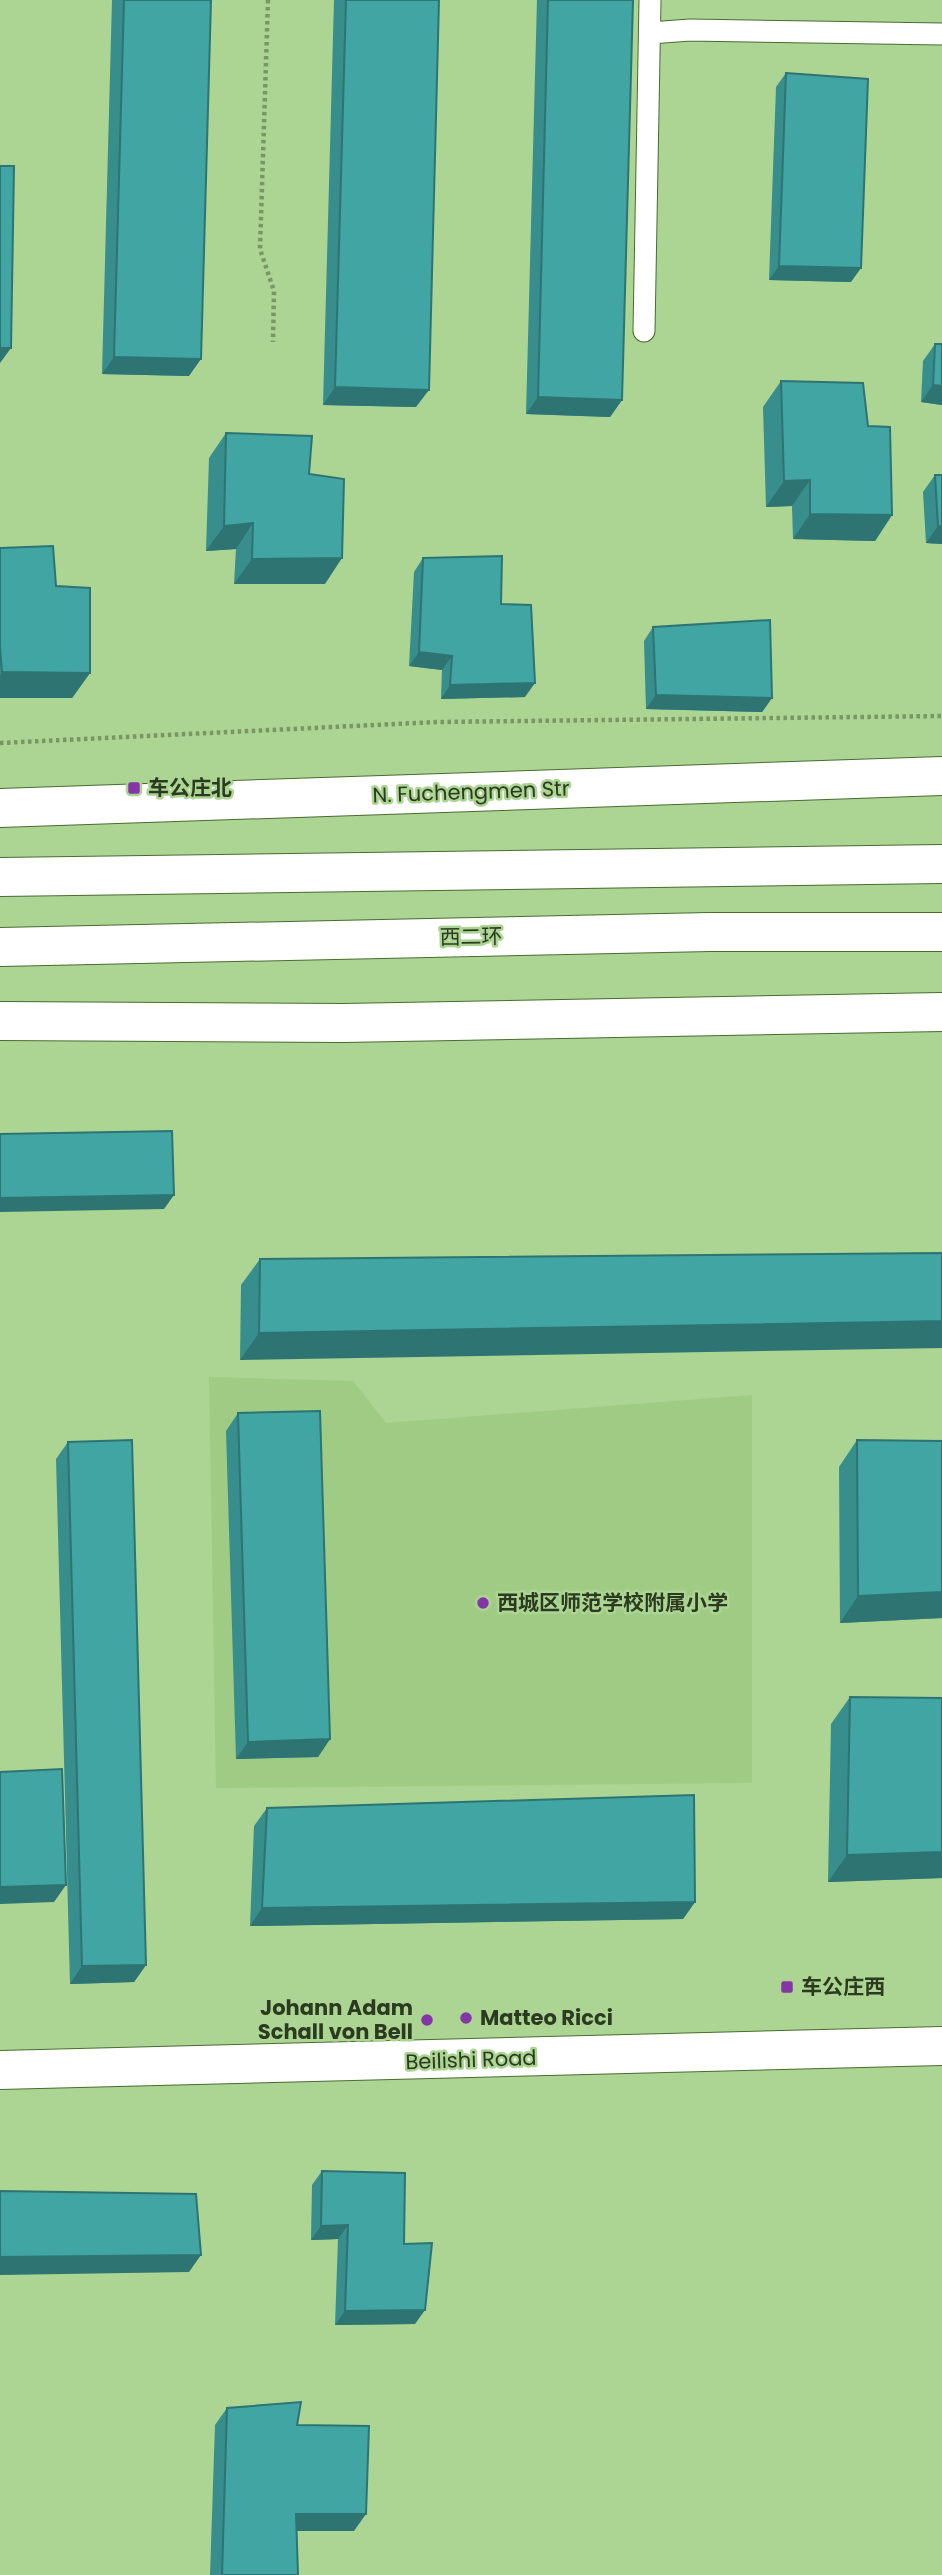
<svg xmlns="http://www.w3.org/2000/svg" width="942" height="2575" font-family="Poppins,'Noto Sans SC',sans-serif">
  <rect width="100%" height="100%" fill="#acd493"/>
  <!-- built -->
  <path fill="#a0cb84" d="M209,1377L353,1381L386,1423L752,1395V1783L216,1788Z"/>
  <g fill="none" stroke-linecap="round" stroke-linejoin="round">
    <defs>
      <path id="lane" d="M650,33L690,30L942,34
        M644,331L650,0"/>
      <path id="secondary" d="M0,808L942,776
        M0,1021L343,1023L942,1012
        M0,2070L942,2046"/>
      <path id="highway" d="M0,877L942,864
        M0,947L710,932H942"/>
    </defs>
    <!-- lane casing -->
    <use href="#lane" stroke="#496c30" stroke-width="23"/>
    <!-- secondary casing -->
    <use href="#secondary" stroke="#496c30" stroke-width="40"/>
    <!-- highway casing -->
    <use href="#highway" stroke="#496c30" stroke-width="40"/>
    <!-- path -->
    <path stroke="#799765" stroke-width="4.5" stroke-dasharray="3.5 3.5" stroke-linecap="butt" d="M268,0L260,249L274,291L273,342
      M0,743L437,722L942,716"/>
    <!-- lane -->
    <use href="#lane" stroke="#fff" stroke-width="21"/>
    <!-- secondary -->
    <use href="#secondary" stroke="#fff" stroke-width="38"/>
    <!-- highway -->
    <use href="#highway" stroke="#fff" stroke-width="38"/>
  </g>
  <!-- wall -->
  <path fill="#378e8c" d="M112,0H211L189,376L102,374Z
    M334,0H439L416,407L323,405Z
    M537,0H633L622,400L610,417L526,414Z
    M786,73L851,282L769,280L776,87Z
    M935,344H942V405L921,402L923,361Z
    M781,381L868,426L892,515L875,541L793,539L792,506L766,507L763,407Z
    M226,433L309,474L325,584H234L236,549L206,551L209,458Z
    M935,475H942V544L926,543L923,492Z
    M0,548L56,586L90,673L72,698H0Z
    M423,558L501,604L525,697L441,699L442,670L409,666L414,572Z
    M653,627L772,698L762,712L646,709L644,641Z
    M942,1253L240,1360L241,1285L260,1259Z
    M238,1413L330,1739L318,1757L236,1759L226,1431Z
    M857,1440L942,1618L840,1623L839,1467Z
    M68,1442L146,1965L134,1982L70,1984L56,1459Z
    M850,1697L942,1878L828,1882L831,1724Z
    M267,1808L695,1902L683,1919L250,1926L254,1826Z
    M322,2171L404,2244L415,2324L335,2325L338,2239L311,2240L312,2185Z
    M227,2408L297,2425L354,2531H297L298,2575H210L215,2425Z"/>
  <!-- shaded-wall -->
  <path fill="#2d7472" d="M779,266L861,268L851,282L769,280Z
    M0,348H11L0,363Z
    M114,357L201,359L189,376L102,374Z
    M933,385L942,386V405L921,402Z
    M335,387L429,390L416,407L323,405Z
    M538,397L622,400L610,417L526,414Z
    M810,480L792,506L766,507L784,481Z
    M810,514L892,515L875,541L793,539Z
    M253,523L236,549L206,551L224,526Z
    M938,526H942V544L926,543Z
    M342,558L325,584H234L252,559Z
    M419,652L452,656L442,670L409,666Z
    M2,672L90,673L72,698H0V676Z
    M535,683L525,697L441,699L450,685Z
    M656,695L772,698L762,712L646,709Z
    M174,1195L164,1209L0,1212V1198Z
    M942,1321V1348L240,1360L259,1333Z
    M942,1592V1618L840,1623L858,1596Z
    M330,1739L318,1757L236,1759L248,1742Z
    M942,1852V1878L828,1882L847,1855Z
    M66,1885L54,1902L0,1904V1887Z
    M695,1902L683,1919L250,1926L262,1908Z
    M146,1965L134,1982L70,1984L82,1966Z
    M348,2225L338,2239L311,2240L321,2226Z
    M201,2255L189,2272L0,2275V2257Z
    M425,2310L415,2324L335,2325L345,2311Z
    M296,2514H366L354,2531H284Z"/>
  <!-- building -->
  <path fill="#40a5a3" stroke="#2d7472" stroke-width="2" d="M124,0H211L201,359L114,357Z
    M346,0H439L429,390L335,387Z
    M548,0H633L622,400L538,397Z
    M786,73L868,79L861,268L779,266Z
    M0,166H14L11,348H0Z
    M935,344H942V386L933,385Z
    M781,381L863,383L868,426L890,427L892,515L810,514V480L784,481Z
    M226,433L312,436L309,474L344,479L342,558L252,559L253,523L224,526Z
    M935,475H942V526H938Z
    M53,546L56,586L90,588V673L2,672L0,647V548Z
    M502,556L501,604L531,605L535,683L450,685L452,656L419,652L423,558Z
    M770,620L772,698L656,695L653,627Z
    M172,1131L174,1195L0,1198V1134Z
    M942,1253V1321L259,1333L260,1259Z
    M320,1411L330,1739L248,1742L238,1413Z
    M132,1440L146,1965L82,1966L68,1442Z
    M857,1440L942,1441V1592L858,1596Z
    M850,1697L942,1698V1852L847,1855Z
    M62,1769L66,1885L0,1887V1772Z
    M694,1795L695,1902L262,1908L267,1808Z
    M322,2171L405,2173L404,2244L432,2243L425,2310L345,2311L348,2225L321,2226Z
    M0,2191L196,2194L201,2255L0,2257Z
    M301,2402L297,2425L369,2426L366,2514H296L298,2575H222L227,2408Z"/>
  <!-- markers -->
  <g fill="#8436a6" stroke="#acd493" stroke-width="2.5">
    <rect x="127" y="781" width="14" height="14" rx="3.5"/>
    <circle cx="483" cy="1603" r="7"/>
    <rect x="780" y="1980" width="14" height="14" rx="3.5"/>
    <circle cx="466" cy="2018" r="7"/>
    <circle cx="427" cy="2020" r="7"/>
  </g>
  <g text-anchor="middle" stroke-width="5" stroke-linejoin="round" paint-order="stroke">
    <!-- poi labels -->
    <g font-size="21" font-weight="bold" fill="#2b3b20" stroke="#acd493" text-anchor="start">
      <text x="148" y="795">车公庄北</text>
      <text x="497" y="1610">西城区师范学校附属小学</text>
      <text x="801" y="1994">车公庄西</text>
      <text x="413" y="2015" text-anchor="end">Johann Adam<tspan x="413" dy="24">Schall von Bell</tspan></text>
      <text x="480" y="2025">Matteo Ricci</text>
    </g>
    <!-- street labels -->
    <g font-size="21" fill="#2b3b20" stroke="#acd493">
      <text transform="translate(471 792) rotate(-2)" y="7">N. Fuchengmen Str</text>
      <text transform="translate(471 937) rotate(-1)" y="7">西二环</text>
      <text transform="translate(471 2060) rotate(-2)" y="7">Beilishi Road</text>
    </g>
  </g>
</svg>
